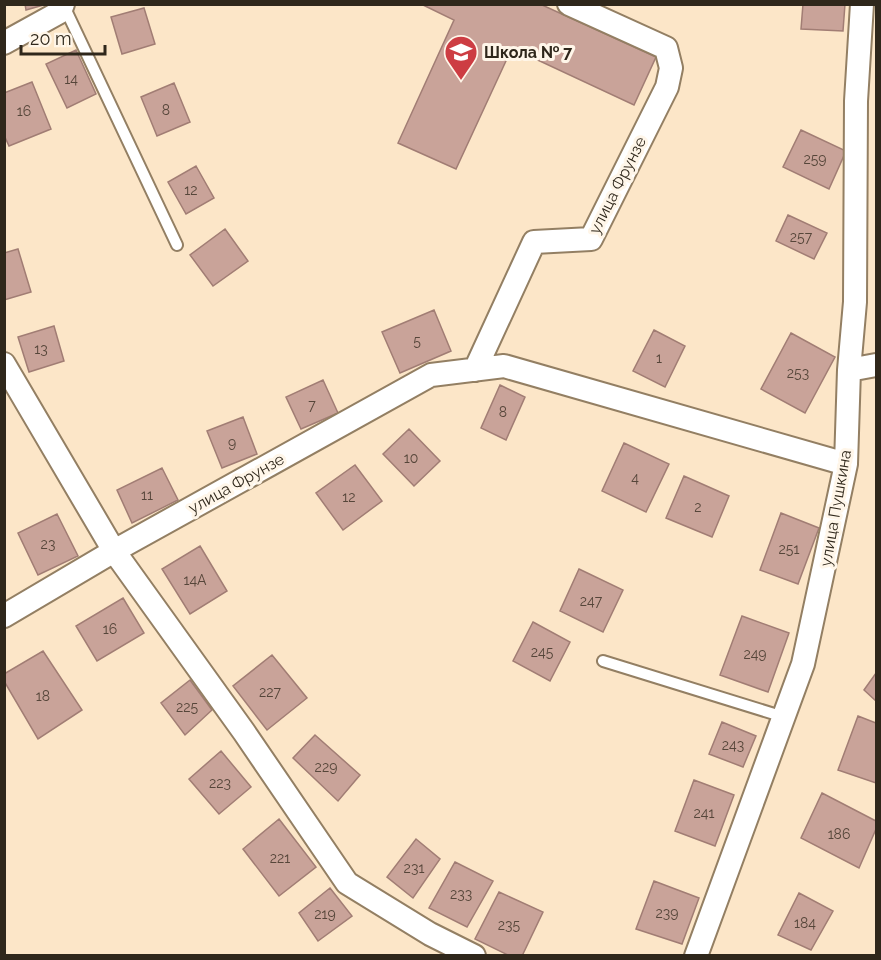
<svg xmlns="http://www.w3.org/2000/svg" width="881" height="960" font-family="Raleway,sans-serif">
  <rect width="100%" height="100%" fill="#fce6c8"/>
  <!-- building -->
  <path fill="#c9a399" stroke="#a17d74" stroke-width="1.5" d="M25,4H47L26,10Z
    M421,4H540L656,57L634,105L512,48L456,169L398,143L454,20Z
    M803,4H845L843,31L801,29Z
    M144,8L155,44L122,54L111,17Z
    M76,50L96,94L67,108L46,64Z
    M32,82L51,129L9,146L4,135V93Z
    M174,83L190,122L157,136L141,97Z
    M801,130L846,151L829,189L783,167Z
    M196,166L214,198L186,214L168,182Z
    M788,215L827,233L814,259L776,241Z
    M225,229L248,261L213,286L190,255Z
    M18,249L31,292L4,300V253Z
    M434,310L451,351L400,373L382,332Z
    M54,326L64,361L29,372L18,337Z
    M654,330L685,346L665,387L633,371Z
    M791,333L835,357L805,413L761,389Z
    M323,380L338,413L301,429L286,397Z
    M500,385L525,397L506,440L481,428Z
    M243,417L257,454L222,468L207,431Z
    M409,429L440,461L414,486L383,454Z
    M624,443L669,464L646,512L602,491Z
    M355,465L382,501L343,530L316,493Z
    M162,468L178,500L132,523L117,490Z
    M684,476L729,496L712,537L666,518Z
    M781,513L819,528L798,584L760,570Z
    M57,514L78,556L38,575L18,533Z
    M200,546L227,591L190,614L162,569Z
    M579,569L623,590L603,632L560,611Z
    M123,598L144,633L97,661L76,626Z
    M742,616L789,633L768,692L720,675Z
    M533,622L570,642L550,681L513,661Z
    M43,651L82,710L38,739L4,681V674Z
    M272,655L307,698L267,730L233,686Z
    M876,673V701L864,690Z
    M190,680L212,710L185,735L161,703Z
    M858,716L876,723V783L838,770Z
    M722,722L756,736L743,767L709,754Z
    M315,735L360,775L338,801L293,758Z
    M221,751L251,787L219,814L189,779Z
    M694,780L734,795L715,846L675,831Z
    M822,793L876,821V829L859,868L801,838Z
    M279,819L316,867L279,896L243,849Z
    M416,839L440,859L413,898L387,877Z
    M455,862L493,881L467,927L429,908Z
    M654,881L699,898L682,944L636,929Z
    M330,888L352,916L318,941L299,913Z
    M499,892L543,912L522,956H510L475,939Z
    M799,893L833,911L811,950L778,935Z"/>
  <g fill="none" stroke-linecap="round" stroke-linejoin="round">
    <defs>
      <path id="lane" d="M64,6L177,245
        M603,661L784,717"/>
      <path id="street" d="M4,43L60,12L63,4
        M4,364L114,551L244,732L347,883L430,934L474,956
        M475,370L534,242L591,239L667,87L671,68L666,48L569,4
        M849,370L876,365
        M4,616L114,551L431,375L504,366L846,464
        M696,956L803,664L846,464L849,370L855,302L856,101L862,4"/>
    </defs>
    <!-- lane casing -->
    <use href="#lane" stroke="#937f63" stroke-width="14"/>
    <!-- street casing -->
    <use href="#street" stroke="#937f63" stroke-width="26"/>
    <!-- lane -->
    <use href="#lane" stroke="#fff" stroke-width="10"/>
    <!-- street -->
    <use href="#street" stroke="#fff" stroke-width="22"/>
  </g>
  <!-- icons -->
  <defs>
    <symbol id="school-pin" viewBox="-11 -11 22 30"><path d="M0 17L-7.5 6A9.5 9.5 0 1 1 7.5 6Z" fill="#cd3d43" stroke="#fff6e9"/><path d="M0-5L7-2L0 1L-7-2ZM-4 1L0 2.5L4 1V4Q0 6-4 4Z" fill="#fff"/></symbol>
  </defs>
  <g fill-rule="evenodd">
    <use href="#school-pin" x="442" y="33" width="38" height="52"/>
  </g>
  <g text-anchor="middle" stroke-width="6" stroke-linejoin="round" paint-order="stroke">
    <!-- number labels -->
    <g font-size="14" fill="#56463a">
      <text x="71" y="84">14</text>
      <text x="166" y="115">8</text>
      <text x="24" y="116">16</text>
      <text x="815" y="164">259</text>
      <text x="191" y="195">12</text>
      <text x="801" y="242">257</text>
      <text x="417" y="346">5</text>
      <text x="41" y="354">13</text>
      <text x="659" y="363">1</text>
      <text x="798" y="378">253</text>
      <text x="312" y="410">7</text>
      <text x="503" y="417">8</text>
      <text x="232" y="448">9</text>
      <text x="411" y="463">10</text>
      <text x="635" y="483">4</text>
      <text x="147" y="500">11</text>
      <text x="349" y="502">12</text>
      <text x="698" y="512">2</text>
      <text x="48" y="549">23</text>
      <text x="789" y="554">251</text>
      <text x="195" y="585">14А</text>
      <text x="591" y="606">247</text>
      <text x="110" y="634">16</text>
      <text x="542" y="657">245</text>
      <text x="755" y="659">249</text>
      <text x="270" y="697">227</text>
      <text x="43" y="701">18</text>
      <text x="187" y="712">225</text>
      <text x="733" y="750">243</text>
      <text x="326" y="772">229</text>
      <text x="220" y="788">223</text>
      <text x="704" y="818">241</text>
      <text x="839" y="839">186</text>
      <text x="280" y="863">221</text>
      <text x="414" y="873">231</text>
      <text x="461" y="899">233</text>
      <text x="667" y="918">239</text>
      <text x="325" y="919">219</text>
      <text x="805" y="928">184</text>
      <text x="509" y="930">235</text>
    </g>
    <!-- poi labels -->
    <g font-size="16" font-weight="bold" fill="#2f271b" stroke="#fff6e9" text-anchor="start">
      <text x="484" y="58">Школа № 7</text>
    </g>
    <!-- street labels -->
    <g font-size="16" fill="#2f271b" stroke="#fff6e9">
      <text transform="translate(617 185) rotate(-63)" y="6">улица Фрунзе</text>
      <text transform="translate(236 483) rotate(-29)" y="6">улица Фрунзе</text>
      <text transform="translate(835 508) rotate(-80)" y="6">улица Пушкина</text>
    </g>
  </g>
  <!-- border -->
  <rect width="881" height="960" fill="none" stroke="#2f271b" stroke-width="12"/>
  <!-- scale -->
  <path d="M21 45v9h84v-9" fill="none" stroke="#2f271b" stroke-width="3"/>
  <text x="30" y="45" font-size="18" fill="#2f271b" stroke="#fff6e9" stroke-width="4.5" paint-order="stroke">20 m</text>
</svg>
